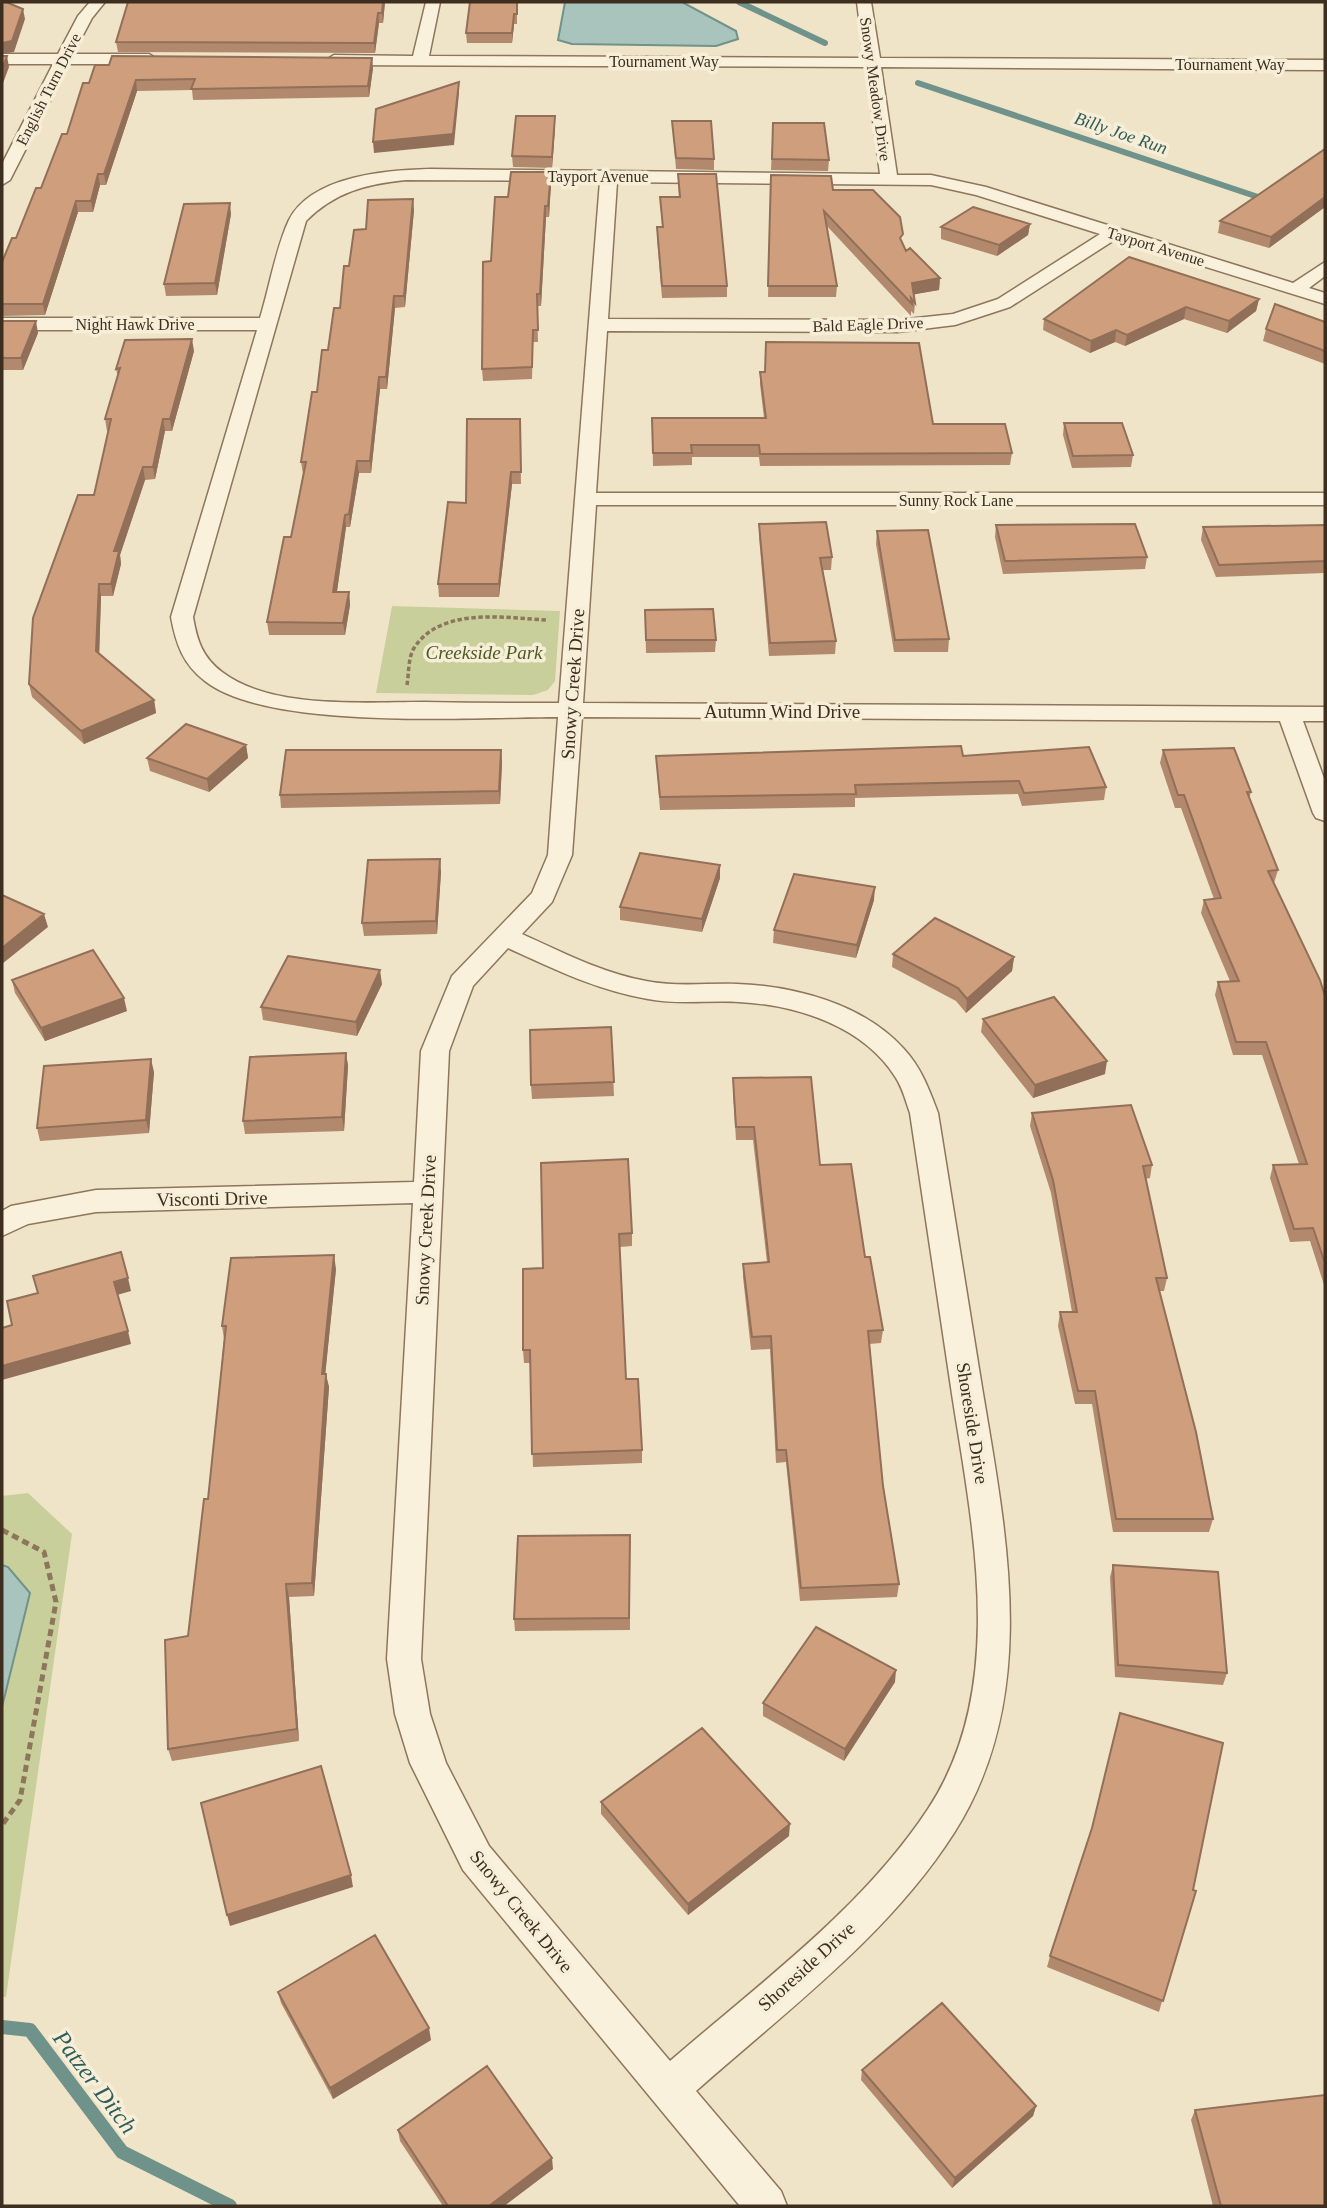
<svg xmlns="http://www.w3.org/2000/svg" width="1327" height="2208" font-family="Georgia,serif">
  <rect width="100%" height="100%" fill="#f0e4c8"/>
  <!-- green -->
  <path fill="#c9cf9b" d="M392,606L560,611L555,681L548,690L533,695L376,693Z
    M28,1493L72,1534L6,1997H2V1496Z"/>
  <!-- water -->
  <path fill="#a9c4bc" stroke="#6f938a" stroke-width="2" d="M565,2H682L736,31L738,39L716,46L572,44L558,40Z
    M2,1565L8,1567L30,1593L2,1707Z"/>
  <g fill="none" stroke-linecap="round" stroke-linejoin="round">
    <!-- stream-far1 -->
    <path stroke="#6f938a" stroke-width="6" d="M739,2L825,43
      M918,83L1267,200"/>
    <!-- stream -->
    <path stroke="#6f938a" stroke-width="14" d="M2,2027L30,2030L122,2152L230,2206"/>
    <defs>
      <path id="street" d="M90,2H105L92,18L73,54H149L157,59L149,64H69L10,180L2,185V164L53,64H2V54H58L78,16Z
        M426,2H440L429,56L864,58L857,2H871L880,58L1325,60V70L881,67L897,175H931L986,187L1293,283L1325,262V276L1309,288L1325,293V304L1116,239L1010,307L955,325L898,332L607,331L596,493H1325V505H596L583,703L1325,707V721H1303L1325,781V821L1316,818L1313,813L1280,721L582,717L572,855L552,902L522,934C562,952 602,973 646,981C676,987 707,983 737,984C794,986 863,1004 903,1048C921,1067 929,1089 938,1113C952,1200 966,1288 980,1375C1005,1529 1043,1693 954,1833C889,1935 785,2012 696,2091L781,2191L787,2206H740L463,1870L410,1763L395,1714L387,1659L413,1203L96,1212L28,1224L2,1236V1211L11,1206L96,1190L414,1182L421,1051L452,976L532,893L548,855L558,717C475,717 268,731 205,681C183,664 176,644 171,617L257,330H2V318H260C269,289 276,247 289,220C312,175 389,170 431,169L880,174L866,67L334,65L326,60L334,55L413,56ZM406,180L600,181L559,703C515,703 470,703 425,702C365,702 272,710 222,672C202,657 197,640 193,617L306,221C335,192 366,184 406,180ZM617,182L931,185L976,195L1100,234L998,299L953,314L898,320L608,319ZM508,948C554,969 599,991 648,999C678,1005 709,1000 739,1002C797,1005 864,1026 896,1078C903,1089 906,1102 910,1113C923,1200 936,1287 949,1374C969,1513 1012,1682 928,1809C862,1909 760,1983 670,2061L489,1846L446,1763L430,1714L421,1659L449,1051L473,986Z"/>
    </defs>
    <!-- street casing -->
    <use href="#street" stroke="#8d765c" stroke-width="3"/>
    <!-- path-far1 -->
    <path stroke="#8d765c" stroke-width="3.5" stroke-dasharray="4.5 2.5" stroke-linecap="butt" d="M407,685C409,673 408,658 414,648C441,606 506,618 547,620"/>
    <!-- path -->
    <path stroke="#8d765c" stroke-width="5" stroke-dasharray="7 4.5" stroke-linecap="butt" d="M2,1530L44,1552L56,1602L20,1800L2,1825"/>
    <!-- street -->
    <use href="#street" fill="#faf1dc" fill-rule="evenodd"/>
  </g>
  <!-- wall -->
  <path fill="#b2896c" d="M385,2L383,23H379L375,53L118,52L116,42Z
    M517,2V24H514L512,43H467L466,33Z
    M373,68L369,97L193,100L192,90L137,91L106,185H100L93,212H78L45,315L2,316V262L16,238L67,134L83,83Z
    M672,121L714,159V170L676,169Z
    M773,123L829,160L828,171L771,170Z
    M555,127L552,168L513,167L512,156Z
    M1325,149V207L1269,248L1218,233L1220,221Z
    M678,174L727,286V297L662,298L657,238V227H662L660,197H679Z
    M771,175L833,190L902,243L906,251L940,278L939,290L914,294L915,303L914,314L911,311V316L826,225L837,286L836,297H768Z
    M551,183L549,217H546L541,306H537L538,342H533L532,379L483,381L482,369L491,261L508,197Z
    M414,210L405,307L395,308L387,389H380L371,473H359L350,527H346L337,592H349L350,605L345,635H269L267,622L291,537L303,474L301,462L317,392L340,308L349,266L366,229Z
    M231,214L217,295L166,296L164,284Z
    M1030,224L1028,235L997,256L941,239V227Z
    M1259,299L1256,311L1227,333L1184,319L1125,346L1115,342L1090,353L1043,330L1044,319Z
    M2,321L38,333L23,370H2Z
    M1325,322V364L1263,341L1266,329Z
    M194,351L172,431H165L155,479L145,480L120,555L121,564L113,596H101L99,653L154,700L156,713L84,744L32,697L29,684L94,495L108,431H107L105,419L118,377L116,369Z
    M760,372L933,424L1012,453L1010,465L760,466L759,457H692V465L653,466L652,418H764L760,384Z
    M520,419L521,484H512L499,597H439L438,584L466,503Z
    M1064,423L1133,455L1131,467L1072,468L1063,435Z
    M759,524L832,557L831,570H823L836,641L835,654L769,656L759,536Z
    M996,525L1147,557L1145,569L1003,574L995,537Z
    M1325,525V573L1216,577L1201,540L1203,527Z
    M877,531L949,639L948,652H894L876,544Z
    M645,610L716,640L715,652L646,653Z
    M246,745L248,758L209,792L150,771L147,758Z
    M501,750L502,763L500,804L281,808L280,795Z
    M1163,750L1251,792L1249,799L1278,870L1274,883L1325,996V1288L1310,1241L1290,1242L1270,1178L1273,1165L1299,1164L1262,1055H1233L1215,995L1218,982L1230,981L1201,913L1204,900L1214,899L1181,808H1175L1160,763Z
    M656,756H963L1106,787L1104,800L1022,806L1018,794L855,798V807L660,810Z
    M720,865V878L702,932L620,920V907Z
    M441,872L437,934L364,936L362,923Z
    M874,900L856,958L773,943L774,930Z
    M893,954L1014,957L1012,971L966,1013L956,1001L892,967Z
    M12,980L127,1011L45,1041L15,993Z
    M382,984L357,1036L263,1020L261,1007Z
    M983,1019L1105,1074L1033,1098L981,1032Z
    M611,1027L614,1096L532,1099L531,1085Z
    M346,1053L348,1066L344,1131L245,1134L243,1121Z
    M154,1072L149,1133L40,1141L37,1128Z
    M733,1078L820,1165L865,1257L883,1330L881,1343L869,1344L883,1486L899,1584L897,1597L800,1601L786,1462L776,1463L770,1349L751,1350L743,1277V1264L767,1262L753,1140H736L733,1092Z
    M1032,1113L1152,1165L1150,1178L1145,1179L1167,1278L1164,1291H1159L1213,1519L1209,1532H1113L1092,1404H1075L1058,1326L1060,1312H1072L1051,1193L1030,1126Z
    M541,1163L632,1233V1246L620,1247L626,1379L642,1450V1463L533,1467L530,1363H524L523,1350L543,1268Z
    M336,1269L325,1374L329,1387L314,1596L289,1597L299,1741L172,1761L168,1749L188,1636L208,1499L224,1339L222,1326Z
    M630,1535V1630L515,1631L514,1619Z
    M1113,1565L1227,1673L1223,1685L1115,1677L1110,1577Z
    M895,1682L844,1761L763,1716V1703Z
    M601,1802L789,1836L688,1915L601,1814Z
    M1193,1890L1159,2012L1047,1967L1050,1956Z
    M278,1992L431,2040L333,2099L281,2003Z
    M862,2070L1036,2106L1033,2116L952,2188L861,2080Z
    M1195,2110L1325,2206H1213L1191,2120Z
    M398,2130L553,2169L504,2206H443L400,2141Z"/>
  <!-- shaded-wall -->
  <path fill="#916f58" d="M383,2H385L383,23L382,13Z
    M23,9L25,19L14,52L2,54V43Z
    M378,13L379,23L375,53L374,43Z
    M514,14V24L512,43V33Z
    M7,56L9,67L2,86V69Z
    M372,58L373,68L369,97L368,86Z
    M136,80L137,91L106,185L104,174Z
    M459,82V93L454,145L374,153L373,142Z
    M555,116V127L552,168V157Z
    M551,172V183L549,217L548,206Z
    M98,174L100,185L93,212L91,201Z
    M1325,197V207L1269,248L1271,237Z
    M413,199L414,210L405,307L404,296Z
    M76,201L78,212L45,315L43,304Z
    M230,203L231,214L217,295L215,283Z
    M545,206L546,217L541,306L540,294Z
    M1030,224L1028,235L997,256L999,245Z
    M940,278L939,290L911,295L912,283Z
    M394,296L395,308L387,389L386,377Z
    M1259,299L1256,311L1227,333L1229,321Z
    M1186,307L1184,319L1125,346L1127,335Z
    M36,321L38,333L23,370L21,358Z
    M1116,330L1115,342L1090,353L1091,341Z
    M192,339L194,351L172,431L170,419Z
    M379,377L380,389L371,473L370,461Z
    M163,419L165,431L155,479L153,467Z
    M357,461L359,473L350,527L349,514Z
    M143,467L145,480L120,555L121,564L113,596L111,584L114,551Z
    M511,472L512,484L499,597V584Z
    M345,515L346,527L335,605L333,592Z
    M99,584L101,596L99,663L96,651Z
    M349,592L350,605L345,635L343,623Z
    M154,700L156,713L84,744L81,731Z
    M246,745L248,758L209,792L207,779Z
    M501,750L502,763L500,804L499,791Z
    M440,859L441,872L437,934L436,921Z
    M720,865V878L702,932V919Z
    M875,887L874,900L856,958L857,945Z
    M44,914L48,927L2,964V948Z
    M1014,957L1012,971L966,1013L967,999Z
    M380,970L382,984L357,1036L356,1022Z
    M124,998L127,1011L45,1041L41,1028Z
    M346,1053L348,1066L344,1131L342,1117Z
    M151,1059L154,1072L149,1133L146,1120Z
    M1107,1061L1105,1074L1033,1098L1035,1085Z
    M334,1255L336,1269L324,1387L322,1374Z
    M128,1278L131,1291L117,1295L114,1282Z
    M128,1331L131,1344L2,1380V1366Z
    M326,1374L329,1387L314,1596L312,1583Z
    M286,1584L289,1597L299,1741L297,1729Z
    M896,1670L895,1682L844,1761L845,1749Z
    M790,1824L789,1836L688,1915V1904Z
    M351,1875L353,1887L230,1926L227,1915Z
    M429,2028L431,2040L333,2099L330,2088Z
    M1036,2106L1033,2116L952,2188L955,2178Z
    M552,2158L553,2169L504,2206H489Z"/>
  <!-- building -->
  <path fill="#cf9f7d" stroke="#916f58" stroke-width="2" d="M2,2H6L23,9L12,41L2,43Z
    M128,2H383L382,13H378L374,43L116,42Z
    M470,2H517V14H514L512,33H466Z
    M2,56H7L2,69Z
    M112,56L372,58L368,86L191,89L195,79L136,80L104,174H98L91,201H76L43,304H2V262L12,238H16L36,188H41L62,134H67L83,83H89L95,65H109Z
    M459,82L453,134L373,142L376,109Z
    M516,116H555L552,157L512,156Z
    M672,121H711L714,159L676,158Z
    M773,123H824L829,160L772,159Z
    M1325,149V197L1271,237L1220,221Z
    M511,172H551L548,206H545L540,294H537L538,330H533L532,367L482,369L483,262L491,261L495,197H508Z
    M678,174H716L727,286H662L657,227H663L660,197H680Z
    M771,175L831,176L833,190H873L900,217L903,234L900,238L906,251L910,248L940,278L912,283L915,303L911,298L912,304L824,211L837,286H768Z
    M413,199L404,296H394L386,377H379L370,461H357L349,514L345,515L333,592H349L343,623L267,622L284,537H291L306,462H301L312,392H317L322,350H328L334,308H340L344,266H349L354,230L366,229L368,200Z
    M230,203L215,283L164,284L184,204Z
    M973,207L1030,224L999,245L941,227Z
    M1129,257L1259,299L1229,321L1186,307L1127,335L1116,330L1091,341L1044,319Z
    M1275,304L1325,322V351L1266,329Z
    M2,321H36L21,358H2Z
    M192,339L170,419H163L153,467H143L114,551H119L111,584H99L96,651L154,700L81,731L29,684L33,618L78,495H94L111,419H105L120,368L116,369L125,340Z
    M766,342L919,343L933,424H1005L1012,453L760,454L759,445H691L692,453H653L652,418H766L760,372H765Z
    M467,419H520L521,472H511L499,584H438L448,502L466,503Z
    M1064,423H1122L1133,455L1073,456Z
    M826,522L832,557L820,558L836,641L770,643L759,524Z
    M1135,524L1147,557L1005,561L996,525Z
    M1325,525V561L1219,565L1203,527Z
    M928,530L949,639L895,640L877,531Z
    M713,609L716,640H646L645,610Z
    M186,724L246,745L207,779L147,758Z
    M961,746L963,756L1089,747L1106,787L1024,793L1019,781L855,785L856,794L660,797L656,756Z
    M1234,748L1251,792H1247L1278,870L1268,871L1320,980L1325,996V1263L1313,1228L1294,1229L1273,1165L1307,1164L1266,1042H1236L1218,982L1239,981L1204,900L1221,898L1184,795H1178L1163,750Z
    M286,750H501L499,791L280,795Z
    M640,853L720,865L702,919L620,907Z
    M440,859L436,921L362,923L368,860Z
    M794,874L875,887L857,945L774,930Z
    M2,895L44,914L2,948Z
    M935,918L1014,957L967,999L958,988L893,954Z
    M93,950L124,998L41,1028L12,980Z
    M288,956L380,970L356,1022L261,1007Z
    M1054,997L1107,1061L1035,1085L983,1019Z
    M611,1027L614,1082L531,1085L530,1030Z
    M346,1053L342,1117L243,1121L250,1057Z
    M151,1059L146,1120L37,1128L44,1066Z
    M811,1077L820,1165L851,1164L865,1257H870L883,1330L868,1331L883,1486L899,1584L801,1588L786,1450H777L771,1336L752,1337L743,1264L769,1262L754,1127H736L733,1078Z
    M1131,1105L1152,1165L1143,1166L1167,1278H1156L1196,1432L1213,1519H1116L1095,1391H1078L1060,1312H1077L1053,1180L1032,1113Z
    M628,1159L632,1233L619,1234L626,1379H638L642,1450L532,1454L530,1350H523V1269L543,1268L541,1163Z
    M121,1252L128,1278L114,1282L128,1331L2,1366V1328L12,1325L7,1301L38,1293L33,1276Z
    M334,1255L322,1374H326L312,1583L286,1584L297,1729L168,1749L165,1640L188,1636L204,1499H208L226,1326H222L231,1258Z
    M630,1535L629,1618L514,1619L518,1536Z
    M1113,1565L1218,1572L1227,1673L1118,1665Z
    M816,1627L896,1670L845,1749L763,1703Z
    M1120,1713L1223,1743L1193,1890L1196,1891L1163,2001L1050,1956L1092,1828Z
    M702,1728L790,1824L688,1904L601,1802Z
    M321,1766L351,1875L227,1915L201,1803Z
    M375,1935L429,2028L330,2088L278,1992Z
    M942,2003L1036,2106L955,2178L862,2070Z
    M487,2066L552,2158L489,2206H448L398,2130Z
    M1325,2095V2206H1221L1195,2110Z"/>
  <g text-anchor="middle" stroke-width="7" stroke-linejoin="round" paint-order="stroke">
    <!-- far-street labels -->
    <g font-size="16" fill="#3d2e20" stroke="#f7eed8">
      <text x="664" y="67">Tournament Way</text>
      <text x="1230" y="70">Tournament Way</text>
      <text transform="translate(48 89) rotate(-63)" y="6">English Turn Drive</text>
      <text transform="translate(876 89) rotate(82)" y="6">Snowy Meadow Drive</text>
      <text x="598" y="182">Tayport Avenue</text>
      <text transform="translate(1156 246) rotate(17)" y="6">Tayport Avenue</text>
      <text x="135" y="330">Night Hawk Drive</text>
      <text transform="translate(868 324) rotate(-2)" y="6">Bald Eagle Drive</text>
      <text x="956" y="506">Sunny Rock Lane</text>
    </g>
    <!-- far-water labels -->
    <g font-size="18" font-style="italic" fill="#2f5d5a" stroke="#f7eed8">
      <text transform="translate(1121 133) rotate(19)" y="6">Billy Joe Run</text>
    </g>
    <!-- park labels -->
    <g font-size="19" font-style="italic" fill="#4d5a26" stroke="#f7eed8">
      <text x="484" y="659">Creekside Park</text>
    </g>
    <!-- street labels -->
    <g font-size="19" fill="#3d2e20" stroke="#f7eed8">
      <text transform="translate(572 684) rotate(-86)" y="7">Snowy Creek Drive</text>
      <text x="782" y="718">Autumn Wind Drive</text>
      <text transform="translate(212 1198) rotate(-1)" y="7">Visconti Drive</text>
      <text transform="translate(425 1230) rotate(-87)" y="7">Snowy Creek Drive</text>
      <text transform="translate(973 1423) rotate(81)" y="7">Shoreside Drive</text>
      <text transform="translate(522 1911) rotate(51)" y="7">Snowy Creek Drive</text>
      <text transform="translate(806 1966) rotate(-42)" y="7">Shoreside Drive</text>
    </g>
    <!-- near-water labels -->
    <g font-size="24" font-style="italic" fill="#2f5d5a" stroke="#f7eed8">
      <text transform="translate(95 2082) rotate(53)" y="8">Patzer Ditch</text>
    </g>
  </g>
  <!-- border -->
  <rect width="1327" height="2208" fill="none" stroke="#3d2e20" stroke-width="7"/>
</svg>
